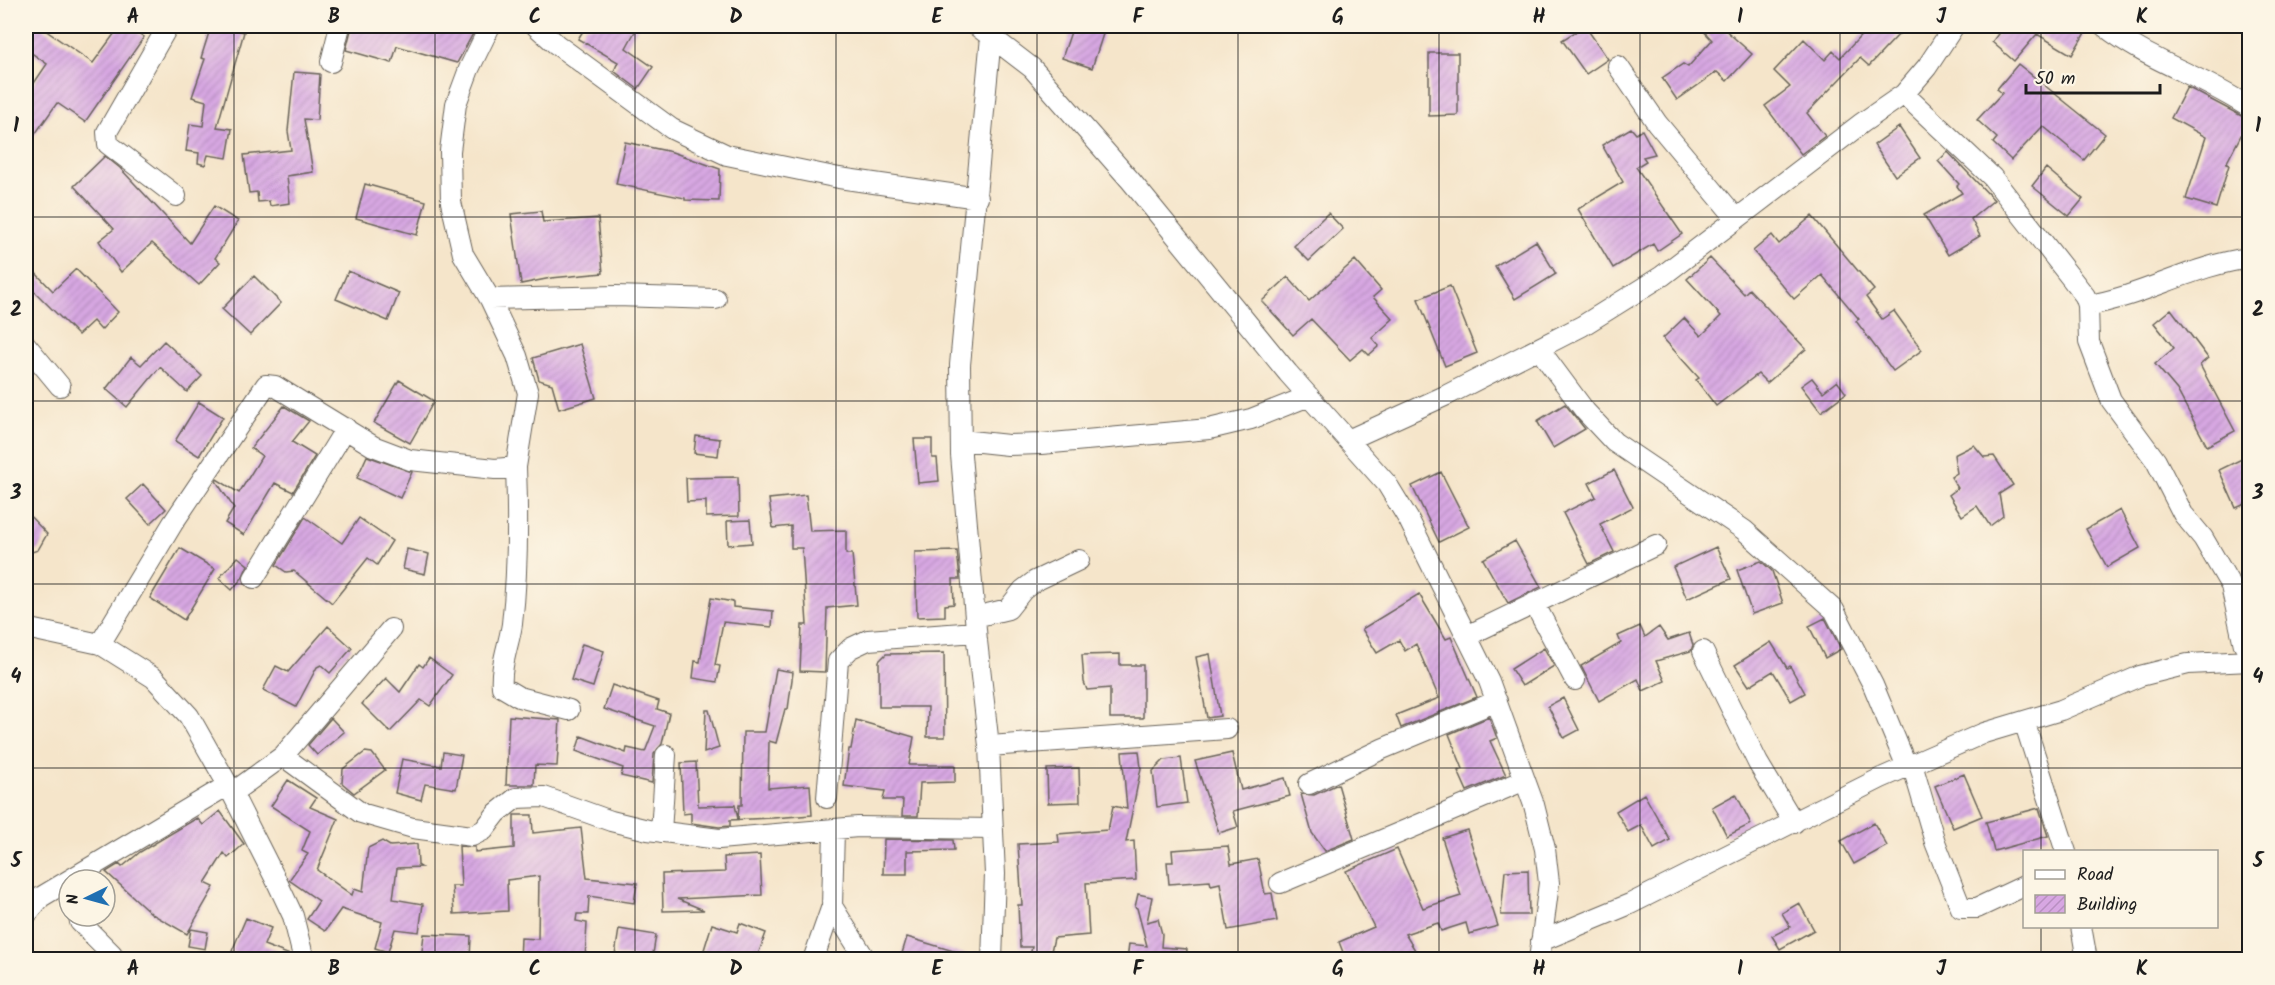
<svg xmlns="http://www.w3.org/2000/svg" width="2275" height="985" font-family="Kalam,sans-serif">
  <defs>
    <pattern id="building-hatch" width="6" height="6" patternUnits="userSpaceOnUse" patternTransform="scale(1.5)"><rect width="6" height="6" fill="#d7a7e2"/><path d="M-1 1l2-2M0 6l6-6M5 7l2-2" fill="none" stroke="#b88fc1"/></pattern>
  </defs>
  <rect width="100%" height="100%" fill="#fcf5e5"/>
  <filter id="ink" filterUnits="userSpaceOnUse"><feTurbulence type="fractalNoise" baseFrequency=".0167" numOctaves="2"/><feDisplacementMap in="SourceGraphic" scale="12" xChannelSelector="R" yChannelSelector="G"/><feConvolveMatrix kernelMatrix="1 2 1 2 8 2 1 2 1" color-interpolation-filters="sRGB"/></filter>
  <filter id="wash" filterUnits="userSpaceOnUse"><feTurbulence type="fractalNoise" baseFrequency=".008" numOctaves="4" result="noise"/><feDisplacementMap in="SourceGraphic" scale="24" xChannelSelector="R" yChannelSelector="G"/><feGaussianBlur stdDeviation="1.35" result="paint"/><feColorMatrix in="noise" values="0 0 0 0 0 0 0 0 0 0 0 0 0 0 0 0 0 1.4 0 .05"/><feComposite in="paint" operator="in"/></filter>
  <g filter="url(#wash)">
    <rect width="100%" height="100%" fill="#f5e5ca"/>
    <g id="blocks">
      <!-- building -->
      <path fill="url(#building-hatch)" d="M26,26H39L93,63L120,26H128L144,37L85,122L57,103L26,147V95L47,64L26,49Z
        M211,26H222L244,32L217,127L232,129L227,158L208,155L205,165L198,163L199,153L186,151L190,124L203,126L206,101L192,97L205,59L201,58Z
        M352,26H477L457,63L397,46L392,63L346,50Z
        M586,26H638L626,48L653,67L638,89L614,71L618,62L578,39Z
        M1073,26L1105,28L1092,68L1062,58Z
        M1585,26L1608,59L1586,74L1562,40Z
        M1699,26H1721L1752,54L1727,81L1717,72L1677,100L1662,78L1683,64L1688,67L1712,40Z
        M1870,26H1892L1900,33L1869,66L1860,58L1807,113L1825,136L1801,154L1765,106L1790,87L1774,71L1804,39L1825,60L1833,51L1840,58Z
        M1988,26H2089L2072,55L2037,34L2014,61L1992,42L1998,34Z
        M1429,53H1458V115L1429,116Z
        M2018,64L2105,134L2084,160L2043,126L2011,160L1993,143L1997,138L1977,120L2002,93L1997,89Z
        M294,72L320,74L317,120L304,119L313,172L287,176L290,203L270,206L269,201L258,202L257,192L249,193L244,155L291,150L288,131Z
        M2187,87L2249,120L2226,164L2229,165L2216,208L2186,199L2206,137L2171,118Z
        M1899,127L1920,158L1895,176L1874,145Z
        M1631,128L1636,134L1642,130L1655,154L1643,157L1646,161L1636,167L1682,234L1657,251L1653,244L1613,268L1578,209L1623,182L1602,145Z
        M625,142L672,152L720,169L719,201L685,200V198L616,184Z
        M1948,152L1994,200L1971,219L1980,236L1948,255L1924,215L1962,193L1957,186L1959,184L1938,161Z
        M105,156L120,168L190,243L214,206L238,221L215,258L220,262L199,285L152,243L121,272L99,241L114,229L74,186Z
        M2046,168L2083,199L2069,216L2032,186Z
        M365,184L426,201L417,235L356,218Z
        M541,211L543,222L598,218L603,273L551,278L521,284L511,214Z
        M1328,213L1343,229L1309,261L1294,246Z
        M1812,216L1874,290L1866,297L1882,319L1894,311L1922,350L1893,371L1856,321L1859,319L1822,275L1794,299L1753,251L1772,235L1779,244Z
        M1536,241L1556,274L1515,299L1495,266Z
        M1710,258L1744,294L1749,289L1806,349L1767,383L1758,374L1716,406L1696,380L1699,378L1663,338L1684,318L1701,336L1721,316L1687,279Z
        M1355,260L1381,290L1373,297L1393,319L1372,338L1379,346L1369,355L1363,349L1350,360L1311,319L1293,335L1262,301L1288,277L1309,301Z
        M26,263L53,291L76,269L118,312L101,330L93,321L78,335L34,291L26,300Z
        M348,271L399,293L388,321L336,299Z
        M254,276L281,303L250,335L222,309Z
        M1450,286L1477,353L1445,366L1418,299Z
        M2171,309L2208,358L2200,365L2235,431L2207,446L2177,390L2155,364L2174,348L2154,323Z
        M164,341L202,376L187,392L160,367L127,407L106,389L131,357L141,365Z
        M580,344L596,398L559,409L552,384L539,380L533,358Z
        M1812,378L1823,392L1837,381L1846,393L1821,412L1801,386Z
        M399,380L434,401L410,443L374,423Z
        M199,402L223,417L199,456L175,441Z
        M1565,404L1585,429L1553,448L1537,421Z
        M284,406L309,421L292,442L315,456L293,492L275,483L244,535L225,523L234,508L216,481L217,479L239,493L262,456L251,448Z
        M696,436L720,439L718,456L694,453Z
        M914,439H932V458H937L939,481L918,483Z
        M1974,445L1984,457L1994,456L2013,485L1999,494L2003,516L1990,526L1977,506L1962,516L1949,495L1958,488L1951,477L1957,473L1954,455Z
        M2250,455V502L2236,508L2219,470Z
        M367,456L412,472L400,498L357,478Z
        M1614,470L1633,507L1600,524L1614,552L1589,564L1563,513L1596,497L1589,483Z
        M1441,472L1469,527L1439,542L1412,486Z
        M738,477L739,516L706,517V501L687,502L686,478Z
        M143,484L166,509L150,524L127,499Z
        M806,495L810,531L846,530V554H852L857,605L827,608L825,672L800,671L802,625H807L802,548H791V526L773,528L769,499Z
        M2120,510L2140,548L2107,567L2086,529Z
        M26,512L47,534L38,550L26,554Z
        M305,517L342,543L359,518L392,541L377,565L368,558L332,603L294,571L286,572L276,565Z
        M750,520L752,543L728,545L727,521Z
        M1515,541L1541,587L1508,603L1483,559Z
        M1716,547L1731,579L1687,599L1673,567Z
        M180,548L215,569L184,620L150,598Z
        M407,549L429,554L425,574L403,569Z
        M957,551L960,579H953L954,604L945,605V616L917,617L915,552Z
        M238,557L248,565L242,578L232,590L219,578Z
        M1761,561L1772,571L1783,603L1752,614L1737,570Z
        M1419,594L1446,639L1451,637L1477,697L1401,728L1396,715L1439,698L1416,644L1405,651L1399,640L1377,653L1362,629Z
        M711,598L733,602V607L773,611L772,627L723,622L715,665L720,666L717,682L693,678L695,661L700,662Z
        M1825,618L1841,649L1825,658L1809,626Z
        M328,626L352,648L330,673L321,665L317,667L296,707L263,690L276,666L288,672Z
        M1640,626L1645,637L1659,627L1668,640L1689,633L1693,645L1691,651L1656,661L1665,681L1643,691L1638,679L1599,701L1581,666L1621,643L1618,636Z
        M1771,642L1787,668L1790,666L1805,693L1791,701L1773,671L1749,686L1735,665Z
        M582,644L604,651L593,687L571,680Z
        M1544,648L1554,666L1522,686L1511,669Z
        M944,653L945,737H927L928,707H879V661L886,654Z
        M1120,654V665H1143V718H1110V688L1087,690L1084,682L1082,655Z
        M1210,654L1220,716L1207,718L1196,657Z
        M429,658L452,675L430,706L421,700L390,732L362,704L386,678L400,692L419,664L423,667Z
        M776,669L793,672L788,709H785L776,743L769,741L768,788L810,785L812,815L773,818L730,820V826L719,827L691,823V813L683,814L681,763L696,762L698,806L735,805L738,819L739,805H742L743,732H765Z
        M612,685L659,701L657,709L669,713L662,744L654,754L652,783L621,776L623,768L576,751L581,736L626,753L627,748L645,752L655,726L604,709Z
        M1563,698L1579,730L1564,738L1548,706Z
        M706,710H709L719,748L704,753Z
        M509,716L560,720L557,766L535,765L534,785H506Z
        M1489,717L1497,738L1490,741L1506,775L1467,791L1458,771L1463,769L1449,734Z
        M331,718L344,732L317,755L308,745Z
        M856,720L914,737L909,765H955V782L920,783L918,816H902L903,800H883L885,791L844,786L849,749H851Z
        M1139,751L1141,768L1126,842L1134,841L1136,880L1086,883L1089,935L1054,938L1049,960H1029L1032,947H1020L1018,905H1022L1018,844L1059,842L1058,834L1108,830L1113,806L1127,809L1122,752Z
        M365,752L372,753L385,770L354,793L342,783L343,769Z
        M443,752L462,755L456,789L425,784L421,800L395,793L402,759L441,766Z
        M1232,753L1241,790L1285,778L1290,796L1233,811L1238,827L1219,833L1195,761Z
        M1181,758L1187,803L1157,807L1153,771L1164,760Z
        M1079,768L1080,802L1048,803L1047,769Z
        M1964,774L1982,816L1953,828L1935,786Z
        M288,780L316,798L310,807L338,819L317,870L352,895L354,889L363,892L368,848L382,841L390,846L417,844L418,865L421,867L397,868L393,899L423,904L419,932L395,929L388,952L375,948L382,922L341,909L325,931L307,919L319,901L289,880L308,854L302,851L310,831L271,806Z
        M1338,784L1354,839L1325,851L1312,833L1301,794L1314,795Z
        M1644,794L1670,840L1654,849L1641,825L1628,832L1616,811Z
        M1736,794L1751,824L1727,836L1712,807Z
        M2039,808L2048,836L1994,851L1986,822Z
        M220,811L244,844L228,858L224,853L205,883L214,887L187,934L152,914L106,872L119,864L122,867L140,852L197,818L203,825Z
        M514,815H532L533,833L581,828L587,878L637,883L634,903L589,896L588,914H577L576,921L587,923L585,960H520L521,938L538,939L539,876L507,880L508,911L454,914L452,886H461L459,846L475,847V852L514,848Z
        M1874,823L1887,846L1854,864L1841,841Z
        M1467,830L1498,926L1469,934L1466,923L1441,931L1438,923L1405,934L1415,950L1399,960H1346L1339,942L1374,927L1346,871L1397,849L1423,908L1461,896L1442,838Z
        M884,839L953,840L954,850L907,851V874H883Z
        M1228,846L1231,864L1258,859L1265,894L1272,893L1277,921L1228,930L1220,883L1211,885L1210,881L1169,884L1167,862H1173L1172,850Z
        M760,855L762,895L677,899L704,910L663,911L662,874L725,872L724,857Z
        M1528,870L1529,915H1501L1505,871Z
        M1138,894L1152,897L1147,922L1158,919L1162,934L1161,947L1187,949L1186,960H1127L1129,944L1147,946L1137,908L1135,907Z
        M1799,903L1814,930L1780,949L1772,936L1790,927L1782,913Z
        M246,918L271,928L264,945L290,955L292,960H252L232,951Z
        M740,923L766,933L756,960H725L703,953L712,924L737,932Z
        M191,929L208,932L205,949L188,946Z
        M619,929L656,935L652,960L615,955Z
        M424,934L471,936L470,960H421Z
        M907,937L970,956V960H900Z"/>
    </g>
  </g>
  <g filter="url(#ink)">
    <use href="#blocks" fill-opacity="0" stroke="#686259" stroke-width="1.5"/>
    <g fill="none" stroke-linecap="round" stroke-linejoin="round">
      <defs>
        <path id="minor" d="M168,26L107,132L108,144L176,196
          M536,26L556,44L672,129L727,155L839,178L978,198
          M977,26L1032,68L1131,181L1288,373L1387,484L1409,520L1489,681L1534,805L1545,849L1549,883L1539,960
          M992,26L960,365L961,455L977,641L989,746L995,874L992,960
          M2104,26C2148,61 2203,76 2250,108
          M331,62L340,26
          M1618,66L1657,123L1736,218
          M1904,94L1992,177L2085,296L2088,305L2089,342L2111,400L2156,461L2183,514L2203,538L2231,586L2244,645
          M490,299L616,296L716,299
          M2088,305C2144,296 2193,265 2250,258
          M26,345L60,386
          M1539,349L1585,411L1614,442L1744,530L1834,610L1873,685L1907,767
          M961,440L1008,445L1041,444L1209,429L1251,419L1309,396
          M1348,440L1447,395L1582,326L1662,276L1862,123L1904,94L1927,67L1954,26
          M516,467C518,519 518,572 512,624C509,645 500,665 502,687L519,697L569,710
          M254,578L346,428
          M1534,603L1575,680
          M975,617L1008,609L1023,590L1035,581L1079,560
          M26,628L100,644L154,678L189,716L228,785L278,884L293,916L304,960
          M1467,636L1656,545
          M100,644L173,523L266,385L275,386L373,446L410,460L495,469L516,467L528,393L517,356L490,299L463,254L451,202L450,151L456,104L469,69L490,26
          M1703,651L1758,763L1794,823
          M2024,721L2066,852
          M989,746L1227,729
          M283,756L361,813L413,828L472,836L484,830L497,813L516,798L544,797L611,821L648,830L719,839L858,827L992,829
          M1912,764L1935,842L1961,908H1977L2024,886
          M1309,784L1382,749L1497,701
          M232,793L283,756L391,629
          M827,798L838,661L851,648L868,640L976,632
          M661,832L666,755
          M1280,883L1525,780
          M832,906L866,960
          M26,915L41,897L228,785
          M79,916L80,922L112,954
          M2081,926L2087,960
          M1541,941L1630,904L1881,778L1984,733L2061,710L2140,676L2188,664L2250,661
          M813,960L832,906L834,830"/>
      </defs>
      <!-- minor casing -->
      <use href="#minor" stroke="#686259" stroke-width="22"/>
      <!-- minor -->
      <use href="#minor" stroke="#fff" stroke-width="20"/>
    </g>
  </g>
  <!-- grid -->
  <path fill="none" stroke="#1c1c1c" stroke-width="1.5" stroke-opacity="0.55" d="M234,26V960M435,26V960M635,26V960M836,26V960M1037,26V960M1238,26V960M1439,26V960M1640,26V960M1840,26V960M2041,26V852M26,217H2250M26,401H2250M26,584H2250M26,768H2250M2041,926V960"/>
  <!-- margin -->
  <rect width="2275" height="985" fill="none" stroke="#fcf5e5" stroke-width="66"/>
  <!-- legend -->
  <rect x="2023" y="850" width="195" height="78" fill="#fcf5e5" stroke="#a29e95" stroke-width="1.5"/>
  <rect x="2035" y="870" width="30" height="9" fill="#ffffff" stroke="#a29e95" stroke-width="1.5"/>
  <text x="2077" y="880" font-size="18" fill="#1c1c1c">Road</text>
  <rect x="2035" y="895" width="30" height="18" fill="url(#building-hatch)" stroke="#a29e95" stroke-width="1.5"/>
  <text x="2077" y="910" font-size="18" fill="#1c1c1c">Building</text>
  <!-- north arrow -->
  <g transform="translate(87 898) rotate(265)"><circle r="28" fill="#fcf5e5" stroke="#a29e95" stroke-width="1.5"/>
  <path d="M0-4.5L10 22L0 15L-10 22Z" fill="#1f6fb2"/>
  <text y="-9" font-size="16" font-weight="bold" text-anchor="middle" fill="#1c1c1c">N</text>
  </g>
  <!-- scale -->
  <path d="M2026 84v9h134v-9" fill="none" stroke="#1c1c1c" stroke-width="3"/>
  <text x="2035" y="84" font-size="18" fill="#1c1c1c" stroke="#fcf5e5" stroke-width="4.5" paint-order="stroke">50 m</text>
  <rect x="33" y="33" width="2209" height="919" fill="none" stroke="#1c1c1c" stroke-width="2"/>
  <g font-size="20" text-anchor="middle" font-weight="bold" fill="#1c1c1c">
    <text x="133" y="23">A</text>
    <text x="334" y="23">B</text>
    <text x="535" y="23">C</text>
    <text x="736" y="23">D</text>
    <text x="937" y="23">E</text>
    <text x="1138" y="23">F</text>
    <text x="1338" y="23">G</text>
    <text x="1539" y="23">H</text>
    <text x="1740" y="23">I</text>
    <text x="1941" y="23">J</text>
    <text x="2142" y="23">K</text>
    <text x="16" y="132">1</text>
    <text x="2258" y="132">1</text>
    <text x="16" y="316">2</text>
    <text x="2258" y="316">2</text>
    <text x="16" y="499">3</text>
    <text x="2258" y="499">3</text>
    <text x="16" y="683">4</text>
    <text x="2258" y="683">4</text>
    <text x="16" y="867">5</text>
    <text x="2258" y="867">5</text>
    <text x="133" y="975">A</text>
    <text x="334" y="975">B</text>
    <text x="535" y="975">C</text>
    <text x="736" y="975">D</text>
    <text x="937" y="975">E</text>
    <text x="1138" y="975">F</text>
    <text x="1338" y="975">G</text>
    <text x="1539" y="975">H</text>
    <text x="1740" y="975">I</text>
    <text x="1941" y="975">J</text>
    <text x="2142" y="975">K</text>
  </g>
</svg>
